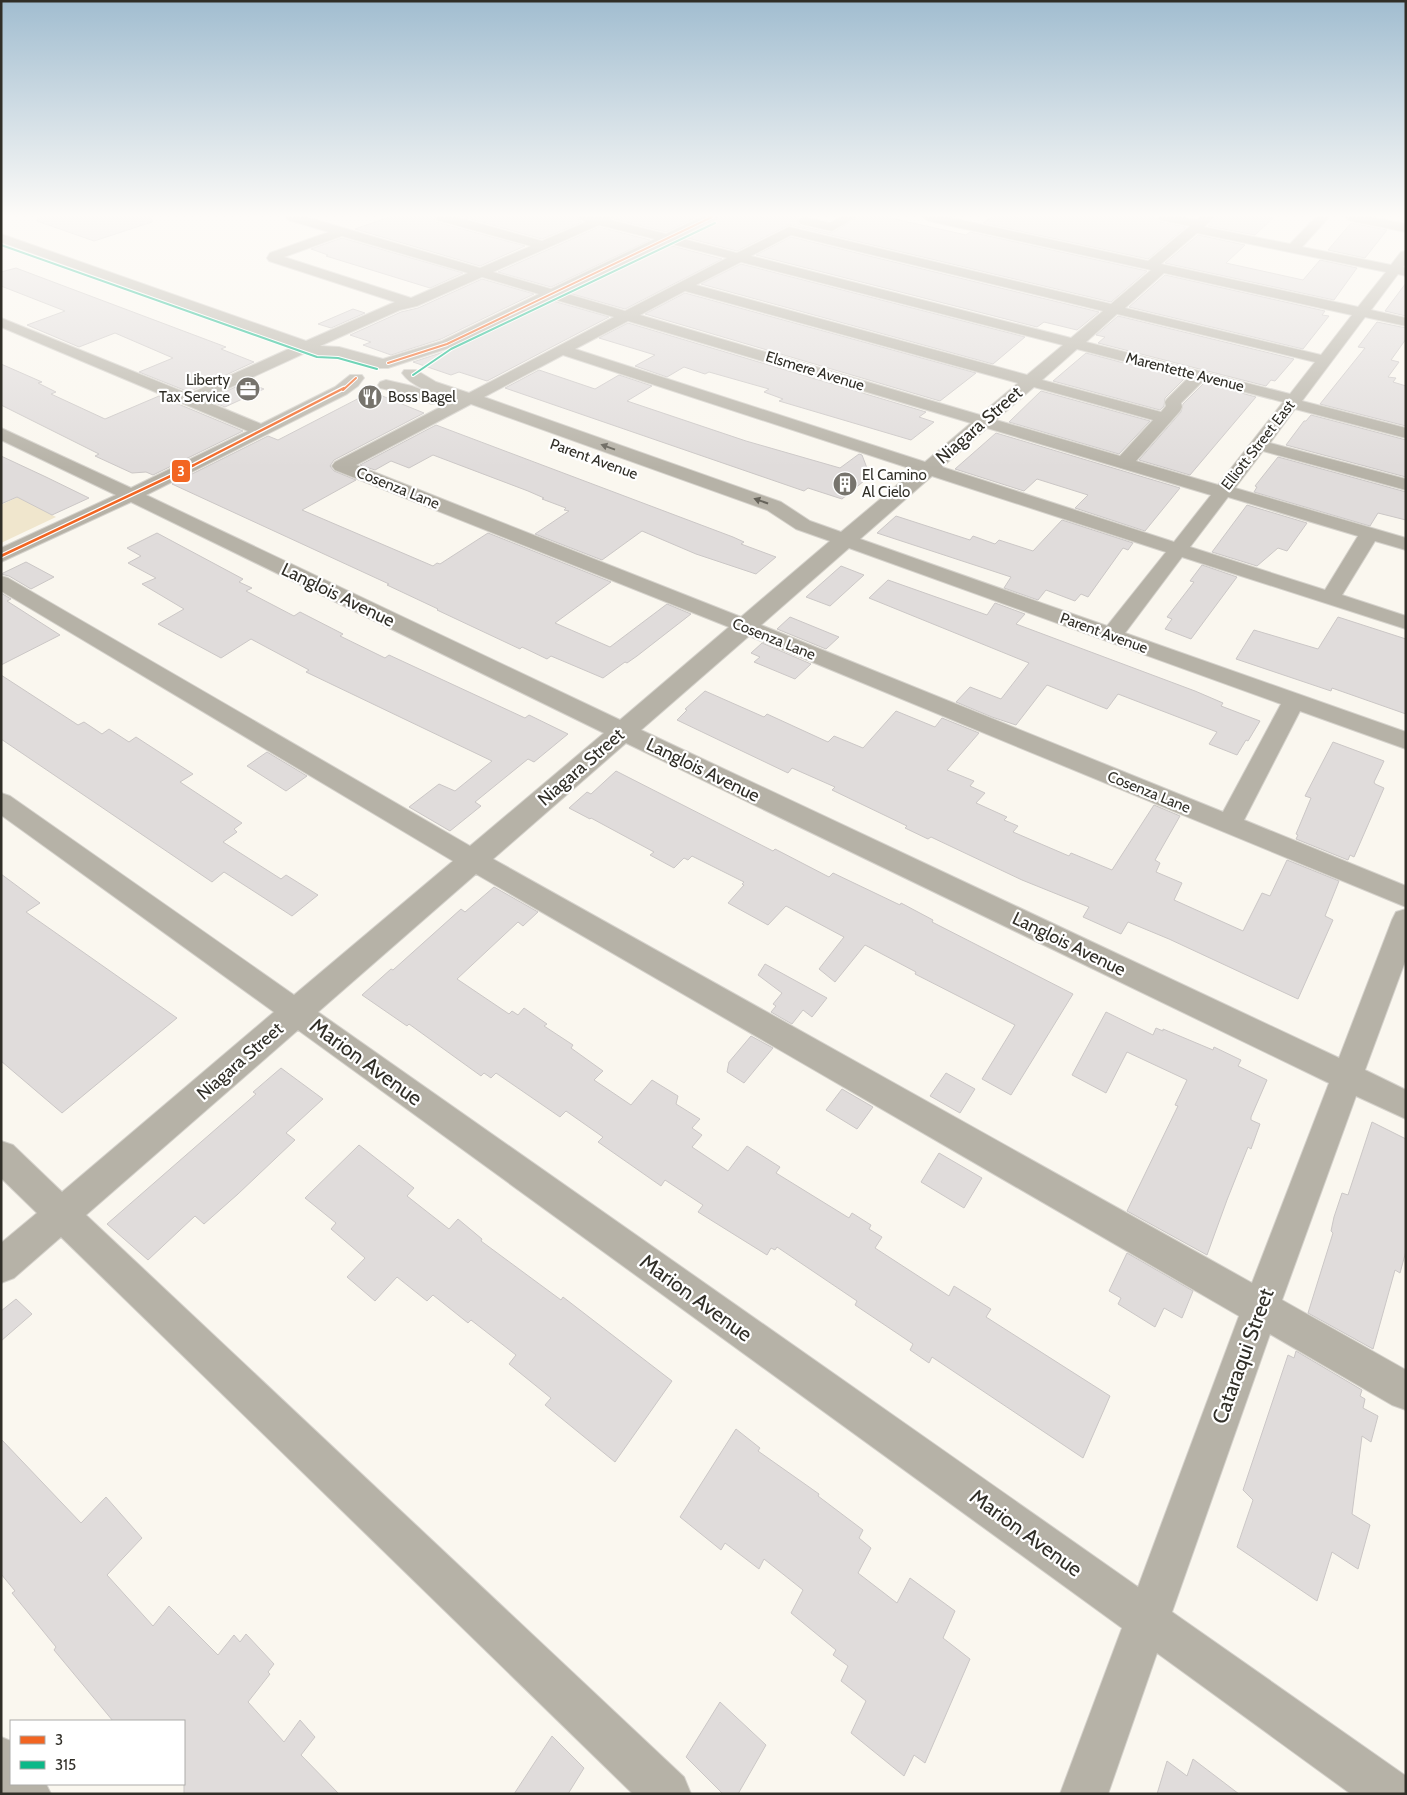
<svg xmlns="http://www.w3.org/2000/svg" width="1407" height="1795" font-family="Cabin,sans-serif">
  <rect width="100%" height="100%" fill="#faf7ef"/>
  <!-- green -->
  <path fill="#f0e6cd" d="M18,497L56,517L1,543V505Z"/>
  <!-- building -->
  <path fill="#e0dcdb" stroke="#cbc7c6" d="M38,217H151L152,222L94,241L37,221Z
    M389,217H433L436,222L525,246L480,266L355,229Z
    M464,217H575L582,222L542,239Z
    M615,217H697L666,232L614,219Z
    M720,217H799L797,222L801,226L832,233L858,217H886L966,235L970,232L1147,271L1111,302L789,225L737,251L684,237Z
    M992,217H1156L1160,222L1186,227L1148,259L983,223Z
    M1216,217H1274L1255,235L1208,226Z
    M1351,223L1387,230L1365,258L1328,250Z
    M599,227L650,240L551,287L498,272Z
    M1198,235L1245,245L1226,263L1303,280L1320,260L1357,268L1334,300L1165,263Z
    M791,237L1099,312L1077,330L1044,322L1037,327L756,255Z
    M342,238L463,273L430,288L326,256L328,255L311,249Z
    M668,245L722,259L625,309L569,293Z
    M741,264L1025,337L993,364L701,284Z
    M16,268L226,347L221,349L254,362L189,392L139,372L173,358L115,333L79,347L27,325L65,311L1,286V272Z
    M1165,275L1325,311L1322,315L1329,316L1303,349L1129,307Z
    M482,279L534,294L441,339L391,355L363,345L371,342L350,335L401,312L418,308Z
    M1406,283V316L1385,311Z
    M685,293L976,373L940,401L645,314Z
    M553,301L609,317L487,381L459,372L451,375L413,362L453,349Z
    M353,309L365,313L331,328L318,324Z
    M1118,316L1294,359L1275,381L1271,380L1266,386L1098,343L1105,337L1096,335Z
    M1377,322L1406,328V339L1391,360L1399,362L1388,377L1396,378L1393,382L1406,386V426L1320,404L1365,348L1358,347Z
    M628,323L926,412L919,417L934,422L911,440L779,401L783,399L764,392L769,389L709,372L705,374L684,367L667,377L635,366L655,355L599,338Z
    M1086,353L1184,379L1165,398L1164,406L1160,410L1053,381Z
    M1,364L42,382L38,383L56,392L51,394L105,419L159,396L243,431L153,475L146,472L132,473L95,456L99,454L1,405Z
    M539,370L595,389L619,375L652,386L627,401L746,441L840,468L859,454L862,455L870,476L842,499L808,488L804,491L505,388Z
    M246,382L264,389L225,407L208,400Z
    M1204,383L1256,397L1190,475L1139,460L1181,412L1183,404Z
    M1041,391L1150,421L1119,454L1009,422Z
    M369,393H375L424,413L334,460L330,466L334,471L356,480L302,510L433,566L437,563L440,564L488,533L611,582L555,623L610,647L667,604L691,614L637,656L627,663L625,662L603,678L551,656L547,659L522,647L520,649L437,610L438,609L387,585L389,584L172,484L268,436L278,440Z
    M1311,415L1406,440V477L1286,445L1304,421H1306Z
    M436,425L733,537L744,542L741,544L776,557L756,574L696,554L642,531L602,560L535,534L569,511L564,510L566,508L542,499L544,498L528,491L433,455L409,468L391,461L375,470L360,465Z
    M996,433L1180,488L1145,531L1075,508L1088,495L1037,479L1024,491L955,469Z
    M1,456L46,477L89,498L52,515L17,497L1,504Z
    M1278,457L1406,492V520L1378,513L1370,526L1254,492L1257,487L1255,486Z
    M1247,505L1307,523L1287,551L1278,548L1257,566L1212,552Z
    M896,516L970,540L973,536L995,544L999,540L1033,551L1062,520L1133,543L1128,550L1123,548L1088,597L1081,594L1075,601L1046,590L1038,600L1004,588L1011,577L877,533Z
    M157,533L243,579L239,582L252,588L246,591L294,616L300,612L343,634L340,636L385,658L389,655L525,718L529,715L568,734L534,762L528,759L475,802L481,806L450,831L409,807L439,784L455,791L492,761L306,672L309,670L251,639L221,658L158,624L184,609L142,584L156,578L128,563L141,556L127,548Z
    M26,562L54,577L31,589L9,576L1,574Z
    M1202,565L1237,577L1191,639L1165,629L1172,619L1167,617L1194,582L1190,581Z
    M841,566L864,575L830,606L806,597Z
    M888,580L987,615L995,603L1025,614L1016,624L1195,691L1223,703L1221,706L1260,721L1248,741L1246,740L1237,755L1209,744L1217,732L1118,694L1107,709L1047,685L1016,725L992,717L956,702L970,687L1001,699L1029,663L869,598Z
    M1,593L11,599L7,601L60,635L1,665Z
    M790,617L839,637L826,649L777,629Z
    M1338,617L1406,639V714L1332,688L1331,691L1236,659L1254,630L1318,649Z
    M762,643L811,664L795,679L754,662L760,657L751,653Z
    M1,675L78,725L84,722L102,734L109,729L129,742L136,737L193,774L180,782L242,823L234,829L237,832L223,842L281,879L286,875L318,895L292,916L224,872L212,882L1,739Z
    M705,691L764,717L767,714L828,742L834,736L863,748L896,711L935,727L942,718L979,733L947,770L974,781L970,786L985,793L976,803L1007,817L1004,820L1018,826L1013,832L1069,856L1071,853L1112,870L1154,805L1180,816L1155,860L1160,863L1156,872L1182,883L1174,900L1243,931L1262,893L1270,896L1287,860L1339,881L1325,916L1333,920L1298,999L1169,939L1128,922L1121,934L1083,917L1089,907L1022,880L931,837L928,839L905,828L907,826L832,790L835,787L792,768L788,773L677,720L687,710L685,709Z
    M1333,742L1384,761L1374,782L1375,784L1384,788L1354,857L1350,855L1348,860L1296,839L1298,835L1296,834L1311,798L1305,796Z
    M267,752L307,776L286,791L247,766Z
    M616,771L773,851L775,849L829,877L833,873L900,905L901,903L933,920L932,922L1073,994L1011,1095L982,1079L1015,1025L915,974L916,972L865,945L835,982L819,969L844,937L786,906L768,925L728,903L744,885L742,884L744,882L692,856L688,860L684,858L674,868L650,855L654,852L591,818L590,819L569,808L587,792L591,794Z
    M1,874L40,903L26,912L177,1018L62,1113L1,1061Z
    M494,887L538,912L523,926L518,922L457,979L509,1014L512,1011L518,1015L524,1008L547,1024L544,1026L573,1045L571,1048L603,1071L594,1080L631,1105L652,1080L678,1096L676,1104L700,1119L692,1128L702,1135L692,1147L728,1171L747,1146L780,1167L776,1173L849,1218L852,1213L871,1225L869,1229L882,1237L875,1248L949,1296L954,1286L991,1309L986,1317L1110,1396L1083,1458L932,1357L929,1363L910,1350L913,1344L855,1305L857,1301L777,1247L775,1250L771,1248L767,1255L698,1212L703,1205L665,1180L661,1186L631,1165L598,1142L603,1137L566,1111L560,1117L496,1073L491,1078L484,1073L481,1076L409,1024L407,1026L362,995L391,969L393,970L461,909L465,912Z
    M765,964L827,998L812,1017L803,1010L792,1024L771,1012L776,1006L773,1004L782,993L758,975Z
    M1106,1012L1153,1035L1156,1028L1163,1031V1029L1213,1050L1214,1047L1241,1060L1238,1066L1267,1080L1251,1117V1120L1260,1124L1251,1149L1248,1147L1227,1200L1207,1255L1127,1211L1178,1106L1175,1105L1187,1080L1127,1052L1106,1093L1072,1075Z
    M751,1036L773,1048L744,1083L727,1072L729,1062Z
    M281,1068L323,1099L286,1133L295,1140L238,1194L204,1224L195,1216L148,1260L107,1224L256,1094L253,1092Z
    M946,1073L975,1089L960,1113L930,1096Z
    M842,1089L873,1107L857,1129L826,1110Z
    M1372,1122L1406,1139V1251L1400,1273L1395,1270L1373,1349L1308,1313L1333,1233L1331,1231L1334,1217L1342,1193L1348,1195Z
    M359,1145L414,1188L407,1196L449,1229L458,1219L482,1239L481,1241L561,1300L563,1297L672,1381L615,1462L545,1405L551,1398L509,1364L516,1355L471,1320L468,1323L433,1295L427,1301L397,1277L375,1301L347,1277L365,1258L331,1229L336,1223L305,1198Z
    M939,1153L982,1178L964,1208L921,1182Z
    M1127,1253L1193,1291L1182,1318L1164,1308L1155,1327L1118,1304L1121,1298L1109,1291Z
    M16,1299L32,1314L1,1341V1311Z
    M1296,1351L1362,1390L1360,1396L1365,1399L1363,1408L1378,1416L1371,1442L1362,1436L1352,1514L1370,1525L1358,1569L1332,1552L1317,1601L1237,1547L1253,1500L1243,1490L1288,1355L1294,1358Z
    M736,1429L760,1448L758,1451L819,1494L818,1496L863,1530L859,1538L871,1548L858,1573L897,1603L910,1578L955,1611L943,1638L970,1659L925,1763L914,1755L904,1776L851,1733L866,1701L841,1681L848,1666L833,1655L836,1650L791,1613L803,1590L764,1559L759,1569L725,1543L721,1550L680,1517Z
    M1,1439L81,1523L106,1497L142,1538L107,1575L153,1626L169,1606L218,1655L234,1635L240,1642L246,1634L274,1664L268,1672L270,1674L248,1702L284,1742L300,1720L315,1737L301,1755L339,1794H184V1721H113L54,1650L56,1647L12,1593L15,1591L1,1574Z
    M720,1702L766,1745L738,1794H723L686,1757Z
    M552,1736L584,1768L568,1794H514Z
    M1193,1759L1239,1794H1157L1167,1761L1187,1776Z"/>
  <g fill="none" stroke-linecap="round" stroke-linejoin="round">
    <defs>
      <path id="minor" d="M286,217H306L480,268L531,246L437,220L435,217H456L542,241L586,222L577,217H613L610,220L666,234L702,217H718L679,238L737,253L789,227L1111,304L1151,270L929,221L923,217H947L1148,261L1190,226L1160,220L1158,217H1184L1197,220L1200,217H1214L1204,227L1290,244L1316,217H1329L1302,247L1391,265L1401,252L1406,251V264L1403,267L1406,268V276L1398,274L1371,310L1406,318V326L1365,317L1302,401L1406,428V438L1295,409L1270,443L1406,479V490L1263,451L1235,488L1406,538V550L1375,541L1342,595L1406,616V629L1182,557L1125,633L1406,732V749L1300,711L1244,820L1406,886V907L749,636L641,730L1339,1058L1392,920L1396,912L1406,909V959L1365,1070L1406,1090V1119L1356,1096L1282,1300L1406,1370V1410L1392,1405L1270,1334L1172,1612L1406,1776V1794H1351L1157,1653L1108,1794H1060L1122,1628L298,1030L86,1215L684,1777L691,1794H633L61,1237L14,1278L1,1283V1243L37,1213L1,1178V1141L13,1145L62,1192L274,1012L1,815V793L10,796L294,995L453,861L1,591V576L8,578L470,846L604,733L131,502L1,562V548L116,495L1,440V428L131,488L248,431L1,327V318L189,394L293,347L1,242V234L306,341L395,302L269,261L267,258L270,253L329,232L288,220ZM599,225L655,239L551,289L493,272ZM1197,233L1386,272L1358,307L1161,264ZM791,235L1103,311L1071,338L751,256ZM342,236L468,273L411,298L284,257ZM668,243L727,258L625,311L564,293ZM741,262L1063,345L1027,375L696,285ZM1164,273L1352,315L1321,355L1125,308ZM482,277L539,294L442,341L383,359L339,347L320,346L400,310L417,306ZM685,291L1018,383L980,415L640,315ZM553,299L614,317L469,393L436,382L416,370H404L402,373C413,389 438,394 456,399L335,462L332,466L335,470L729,627L620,720L146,495L347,394L358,386L364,378L362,375H350L335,387L261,424L203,400L307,352L319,356L338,357L379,368H388L452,347ZM1117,314L1315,362L1290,394L1086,342ZM628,321L971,423L925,462L575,349ZM1077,349L1188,378L1167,399L1165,402L1166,406L1161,412L1042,380ZM563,355L915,470L841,532L810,521L781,502L484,397ZM1203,381L1283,402L1218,485L1136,461L1180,411L1182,407L1181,403ZM1034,387L1153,420L1120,456L996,420ZM471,404L767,510L796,529L830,541L741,617L356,465ZM987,428L1211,495L1174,542L942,467ZM932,476L1166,552L1107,626L860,539ZM1228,497L1358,536L1325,590L1190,547ZM849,548L1281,704L1223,812L761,625ZM626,743L1329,1083L1252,1283L493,859ZM476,874L1239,1316L1138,1587L318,1012Z
        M805,217L830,223L840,217H856L832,231L801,224L799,221L801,218Z
        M1345,217H1371L1406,224V232L1351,221Z
        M386,380L412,386L438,396L440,399L438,402L432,404L402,393L380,388L378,385L380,382Z
        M1,1737L11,1741V1784H46L51,1794H1Z"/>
    </defs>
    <!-- minor casing -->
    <use href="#minor" stroke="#d5d2cc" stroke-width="2"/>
    <!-- minor -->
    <use href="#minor" fill="#b6b2a7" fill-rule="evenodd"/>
    <defs>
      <path id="bus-1-far1" d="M388,363L447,344L712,217
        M343,390L356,378"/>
      <path id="bus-1" d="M1,556L194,465L344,388"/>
      <path id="bus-2" d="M1,245L317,357L338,358L377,369
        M413,375L451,349L715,223"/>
    </defs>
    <!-- bus-1-far1 casing -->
    <use href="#bus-1-far1" stroke="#fff" stroke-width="4"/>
    <!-- bus-1 casing -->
    <use href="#bus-1" stroke="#fff" stroke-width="5"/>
    <!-- bus-2 casing -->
    <use href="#bus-2" stroke="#fff" stroke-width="4"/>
    <!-- bus-1-far1 -->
    <use href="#bus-1-far1" stroke="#f26522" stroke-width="2"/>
    <!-- bus-1 -->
    <use href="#bus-1" stroke="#f26522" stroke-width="2.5"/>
    <!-- bus-2 -->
    <use href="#bus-2" stroke="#0cb888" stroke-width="2"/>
  </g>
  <!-- one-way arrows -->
  <defs><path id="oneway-solid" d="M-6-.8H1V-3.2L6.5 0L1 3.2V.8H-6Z" transform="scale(1.25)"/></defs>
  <g fill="#66635a">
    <use href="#oneway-solid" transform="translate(608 447) rotate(-160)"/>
    <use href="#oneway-solid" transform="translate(761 501) rotate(-161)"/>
  </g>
  <!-- sky -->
  <linearGradient id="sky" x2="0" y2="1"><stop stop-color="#a1bdd0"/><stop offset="0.46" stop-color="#fdfbf8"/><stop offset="1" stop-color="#fdfbf8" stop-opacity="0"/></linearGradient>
  <rect width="1407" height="468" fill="url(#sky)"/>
  <!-- icons -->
  <defs>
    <symbol id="office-disc" viewBox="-11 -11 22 22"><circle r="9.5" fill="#77746d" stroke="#fff"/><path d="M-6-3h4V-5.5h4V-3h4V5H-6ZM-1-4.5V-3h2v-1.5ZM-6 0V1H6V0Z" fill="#fff"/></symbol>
    <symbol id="restaurant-disc" viewBox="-11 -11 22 22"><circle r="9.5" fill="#77746d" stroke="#fff"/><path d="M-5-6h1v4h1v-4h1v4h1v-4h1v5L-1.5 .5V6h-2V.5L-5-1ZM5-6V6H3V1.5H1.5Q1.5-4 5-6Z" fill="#fff"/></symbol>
    <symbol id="building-disc" viewBox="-11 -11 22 22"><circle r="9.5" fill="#77746d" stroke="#fff"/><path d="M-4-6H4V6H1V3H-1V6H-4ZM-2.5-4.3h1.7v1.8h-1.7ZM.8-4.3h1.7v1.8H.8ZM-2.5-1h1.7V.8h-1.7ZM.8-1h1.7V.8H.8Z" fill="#fff"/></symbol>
  </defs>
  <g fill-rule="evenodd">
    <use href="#office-disc" x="234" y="375" width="28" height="28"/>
    <use href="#restaurant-disc" x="356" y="383" width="28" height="28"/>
    <use href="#building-disc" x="831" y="470" width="28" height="28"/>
  </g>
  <g text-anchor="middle" stroke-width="4.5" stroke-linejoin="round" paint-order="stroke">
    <!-- far-street labels -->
    <g font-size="15" fill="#302e27" stroke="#fff">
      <text transform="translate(815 371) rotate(17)" y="5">Elsmere Avenue</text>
      <text transform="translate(1185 372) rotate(14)" y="5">Marentette Avenue</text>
      <text transform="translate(1258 445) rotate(-52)" y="5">Elliott Street East</text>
      <text transform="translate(594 459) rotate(20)" y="5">Parent Avenue</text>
      <text transform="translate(398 488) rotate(22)" y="5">Cosenza Lane</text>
      <text transform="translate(1104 633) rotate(20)" y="5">Parent Avenue</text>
      <text transform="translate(774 639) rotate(22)" y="5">Cosenza Lane</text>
      <text transform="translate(1149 792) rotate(22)" y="5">Cosenza Lane</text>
    </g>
    <!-- far-poi labels -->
    <g font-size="15" fill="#302e27" stroke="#fff" text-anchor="start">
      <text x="230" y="385" text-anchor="end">Liberty<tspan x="230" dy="17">Tax Service</tspan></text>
      <text x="388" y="402">Boss Bagel</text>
      <text x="862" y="480">El Camino<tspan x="862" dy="17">Al Cielo</tspan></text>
    </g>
    <!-- street labels -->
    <g font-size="18" fill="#302e27" stroke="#fff">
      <text transform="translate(979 425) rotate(-41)" y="6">Niagara Street</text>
      <text transform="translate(338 595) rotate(26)" y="6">Langlois Avenue</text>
      <text transform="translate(581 767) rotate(-41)" y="6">Niagara Street</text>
      <text transform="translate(703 770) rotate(26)" y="6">Langlois Avenue</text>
      <text transform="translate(1069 944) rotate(26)" y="6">Langlois Avenue</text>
      <text transform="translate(240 1061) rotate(-41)" y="6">Niagara Street</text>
    </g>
    <!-- near-street labels -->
    <g font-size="21" fill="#302e27" stroke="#fff">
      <text transform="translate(366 1062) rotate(36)" y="7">Marion Avenue</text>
      <text transform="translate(696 1298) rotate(36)" y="7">Marion Avenue</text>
      <text transform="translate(1243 1356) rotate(-70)" y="7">Cataraqui Street</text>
      <text transform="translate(1026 1533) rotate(36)" y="7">Marion Avenue</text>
    </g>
  </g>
  <rect stroke="#fff" stroke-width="2" x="171" y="459" width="20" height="24" rx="5" fill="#f26522"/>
  <g font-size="14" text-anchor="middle" font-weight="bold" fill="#fff">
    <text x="181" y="476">3</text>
  </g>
  <!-- border -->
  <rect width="1407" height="1795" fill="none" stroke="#302e27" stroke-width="5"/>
  <!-- legend -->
  <rect x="10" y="1720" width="175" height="65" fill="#ffffff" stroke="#acaba9"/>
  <rect x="20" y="1736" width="25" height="8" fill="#f26522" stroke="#acaba9"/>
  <text x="55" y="1745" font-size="15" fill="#302e27">3</text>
  <rect x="20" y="1761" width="25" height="8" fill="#0cb888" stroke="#acaba9"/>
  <text x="55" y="1770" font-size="15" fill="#302e27">315</text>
</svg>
